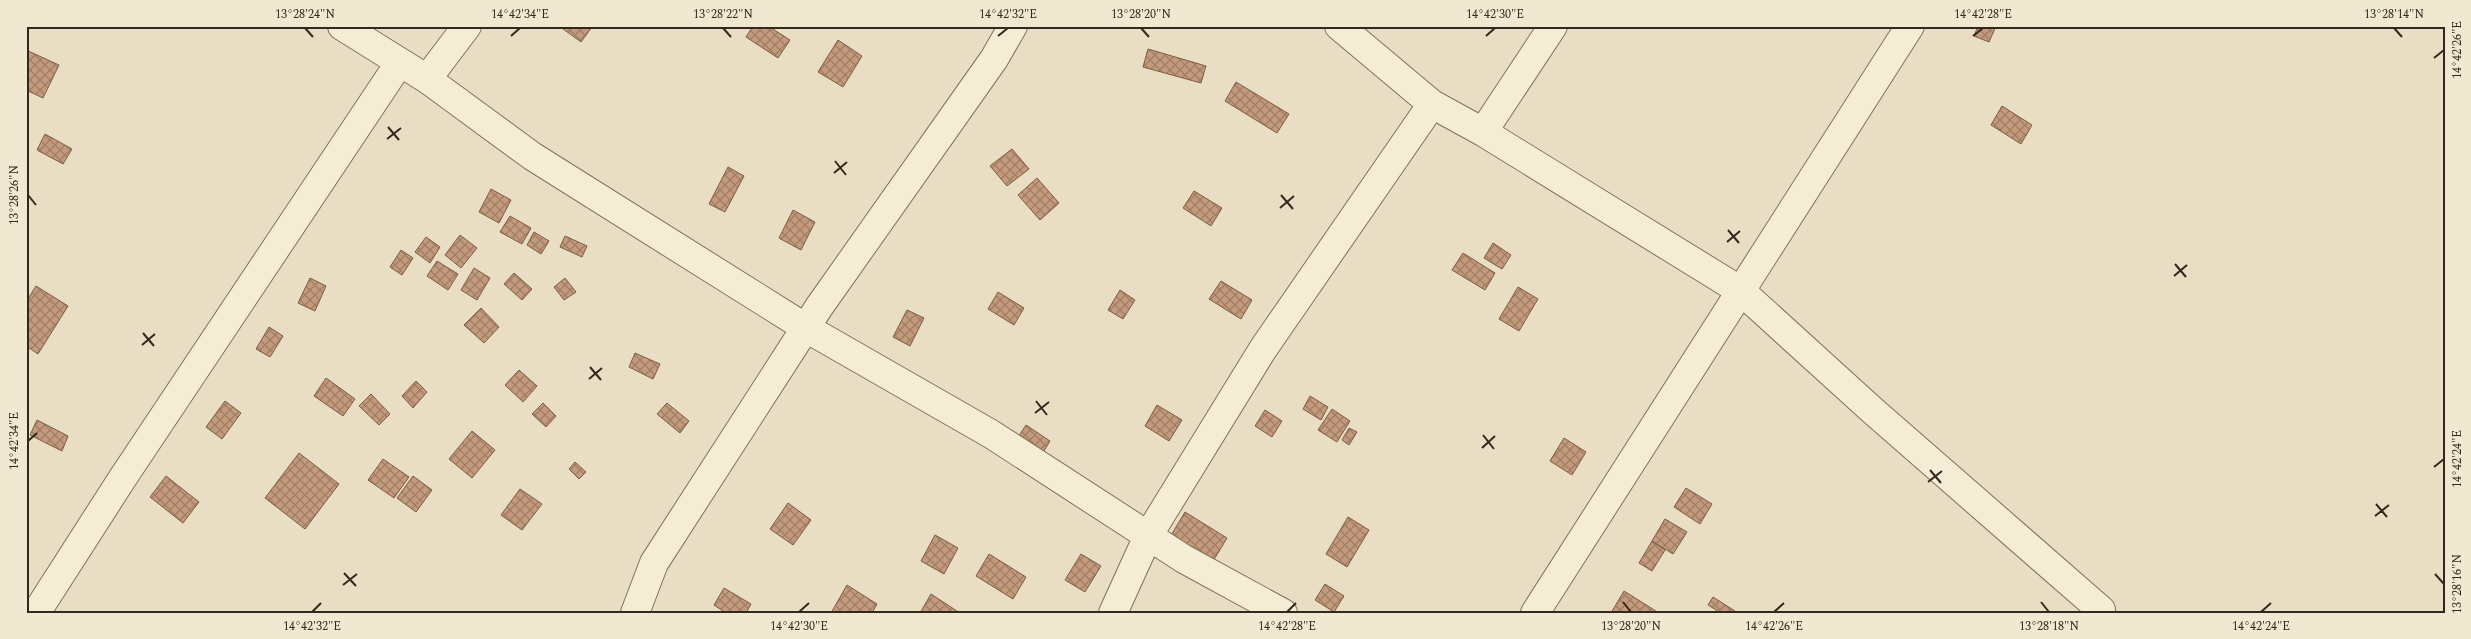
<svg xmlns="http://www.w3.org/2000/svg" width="2471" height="639" font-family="Spectral,serif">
  <defs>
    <pattern id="building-cross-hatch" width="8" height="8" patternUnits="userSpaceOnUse" patternTransform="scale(1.25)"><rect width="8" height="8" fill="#c49a7c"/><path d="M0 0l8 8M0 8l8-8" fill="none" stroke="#a07e65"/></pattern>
  </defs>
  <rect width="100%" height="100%" fill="#e9dec3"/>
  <!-- building -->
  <path fill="url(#building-cross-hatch)" stroke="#7e5b44" d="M559,26H591L592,27L581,42Z
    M753,26H768L790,40L778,58L746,37Z
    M1978,26H1996L1989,42L1974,36Z
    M838,40L862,56L843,87L818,72Z
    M1148,49L1206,66L1201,83L1143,67Z
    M26,50L59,65L43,98L26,90Z
    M1236,82L1289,114L1277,133L1225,101Z
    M2002,106L2032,125L2021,144L1991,125Z
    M45,134L72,149L63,164L37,150Z
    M1012,149L1029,169L1007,186L990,166Z
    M728,167L744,176L725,212L709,204Z
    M1037,178L1059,203L1040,220L1018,195Z
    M491,189L511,200L499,223L479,212Z
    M1194,191L1222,208L1211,226L1183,208Z
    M793,210L815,222L801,250L779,238Z
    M510,216L531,228L522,244L500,232Z
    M534,232L549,241L541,254L527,245Z
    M460,235L477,248L461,268L445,255Z
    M565,236L587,246L582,257L560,247Z
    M426,237L440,247L430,263L415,252Z
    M1493,243L1511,255L1502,269L1484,258Z
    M401,250L413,258L402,275L390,267Z
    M1463,253L1495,273L1485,290L1452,270Z
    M437,261L458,274L448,290L427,276Z
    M474,268L490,278L477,300L461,290Z
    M514,273L532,289L522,300L504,284Z
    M310,278L326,286L315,311L298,303Z
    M565,278L576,292L564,300L554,287Z
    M1221,281L1252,300L1241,319L1209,299Z
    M36,286L68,306L38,354L26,346V302Z
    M1518,287L1538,299L1519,331L1499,319Z
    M1120,290L1135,300L1123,319L1108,310Z
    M998,292L1024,308L1014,325L988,309Z
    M481,308L499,327L484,343L464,325Z
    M907,310L924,318L910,346L893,337Z
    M269,327L283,336L270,357L256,349Z
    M635,353L660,364L653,379L629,367Z
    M519,370L537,386L523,402L505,385Z
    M326,378L355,399L343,416L314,396Z
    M416,381L427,392L413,408L402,396Z
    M371,394L390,414L379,425L359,406Z
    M1310,396L1328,407L1321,420L1303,409Z
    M225,401L241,413L222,439L206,427Z
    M543,403L556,416L546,427L532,414Z
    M667,403L689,421L680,433L657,414Z
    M1157,405L1182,420L1169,441L1145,426Z
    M1332,409L1350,421L1337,442L1318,430Z
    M1265,410L1282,421L1272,437L1255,426Z
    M37,420L68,436L62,451L30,435Z
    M1026,425L1050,441L1041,456L1016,440Z
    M1349,428L1357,432L1349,445L1342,440Z
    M472,431L495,450L472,478L449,459Z
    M1564,438L1586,452L1572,475L1550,461Z
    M299,453L339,484L305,529L265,498Z
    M383,459L409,477L394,498L368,480Z
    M575,462L586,472L579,479L569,469Z
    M166,476L199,502L183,523L150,497Z
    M413,476L432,490L416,512L397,498Z
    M1686,488L1712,504L1700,524L1674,507Z
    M520,489L542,504L522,530L501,515Z
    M788,503L811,520L793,545L770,529Z
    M1185,512L1227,538L1209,568L1167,542Z
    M1348,517L1369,530L1347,567L1326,554Z
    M1665,519L1687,532L1673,554L1652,541Z
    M935,535L958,548L944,574L921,561Z
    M1652,541L1665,550L1652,571L1639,563Z
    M989,554L1026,577L1013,599L976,576Z
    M1081,554L1101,566L1085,592L1065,580Z
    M1325,584L1344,596L1334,612L1315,600Z
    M847,585L877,604L872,613H831Z
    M724,588L751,604L746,613H726L714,605Z
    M1624,591L1659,613H1611Z
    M931,594L960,613H920Z
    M1713,597L1735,611L1734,613H1721L1708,605Z"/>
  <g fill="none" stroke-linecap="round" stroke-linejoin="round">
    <defs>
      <path id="street" d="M342,26L427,79L532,156L806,328L991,434L1184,559L1283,613
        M1339,26L1432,104L1483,132L1741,291L1872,410L2101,610
        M427,79L467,26
        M1483,132L1553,26
        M36,613L122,479L400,62
        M635,613L654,563L819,307L994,59L1013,26
        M1113,613L1148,536L1263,349L1432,104
        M1535,613L1910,26"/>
    </defs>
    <!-- street casing -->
    <use href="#street" stroke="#82705c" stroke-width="30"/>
    <!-- street -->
    <use href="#street" stroke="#f5ecd5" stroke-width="28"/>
  </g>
  <!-- ticks -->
  <path fill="none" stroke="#33281e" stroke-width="2" d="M305,28L313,37M723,28L731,37M1141,28L1149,37M2394,28L2402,37M511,36L520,28M998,36L1008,28M1486,36L1495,28M1973,36L1983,28M2434,58L2444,50M388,127L399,140M387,139L401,128M835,161L846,175M834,173L847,162M28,195L36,205M1281,195L1293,209M1280,208L1294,196M1728,230L1739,243M1727,242L1740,231M2175,264L2186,277M2174,276L2187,265M143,333L154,346M142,345L155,334M590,367L601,380M589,379L602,368M1036,401L1047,415M1035,413L1049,402M1483,435L1494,449M28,441L37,433M1482,448L1495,436M2434,467L2444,459M1930,470L1941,483M1928,482L1942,471M2376,504L2387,517M2375,516L2389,505M344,573L356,586M2435,574L2444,584M343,585L357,574M1623,602L1631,612M2041,602L2049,612M312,612L321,603M799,612L809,603M1287,612L1296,603M1774,612L1784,603M2261,612L2271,603"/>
  <!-- border -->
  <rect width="2471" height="639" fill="none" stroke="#f1e8d2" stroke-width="55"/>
  <rect x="28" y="28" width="2416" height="584" fill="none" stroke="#33281e" stroke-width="2"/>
  <g font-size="12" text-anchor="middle" fill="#33281e">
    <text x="305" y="18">13°28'24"N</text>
    <text x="520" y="18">14°42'34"E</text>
    <text x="723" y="18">13°28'22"N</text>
    <text x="1008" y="18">14°42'32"E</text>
    <text x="1141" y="18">13°28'20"N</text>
    <text x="1495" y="18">14°42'30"E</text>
    <text x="1983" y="18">14°42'28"E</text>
    <text x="2394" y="18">13°28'14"N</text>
    <text transform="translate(2457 50) rotate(-90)" y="4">14°42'26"E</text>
    <text transform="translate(14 195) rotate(-90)" y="4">13°28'26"N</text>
    <text transform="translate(14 441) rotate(-90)" y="4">14°42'34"E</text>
    <text transform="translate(2457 459) rotate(-90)" y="4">14°42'24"E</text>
    <text transform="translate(2457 584) rotate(-90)" y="4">13°28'16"N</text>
    <text x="312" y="630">14°42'32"E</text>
    <text x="799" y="630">14°42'30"E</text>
    <text x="1287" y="630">14°42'28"E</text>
    <text x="1631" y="630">13°28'20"N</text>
    <text x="1774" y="630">14°42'26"E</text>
    <text x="2049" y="630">13°28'18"N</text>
    <text x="2261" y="630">14°42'24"E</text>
  </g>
</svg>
